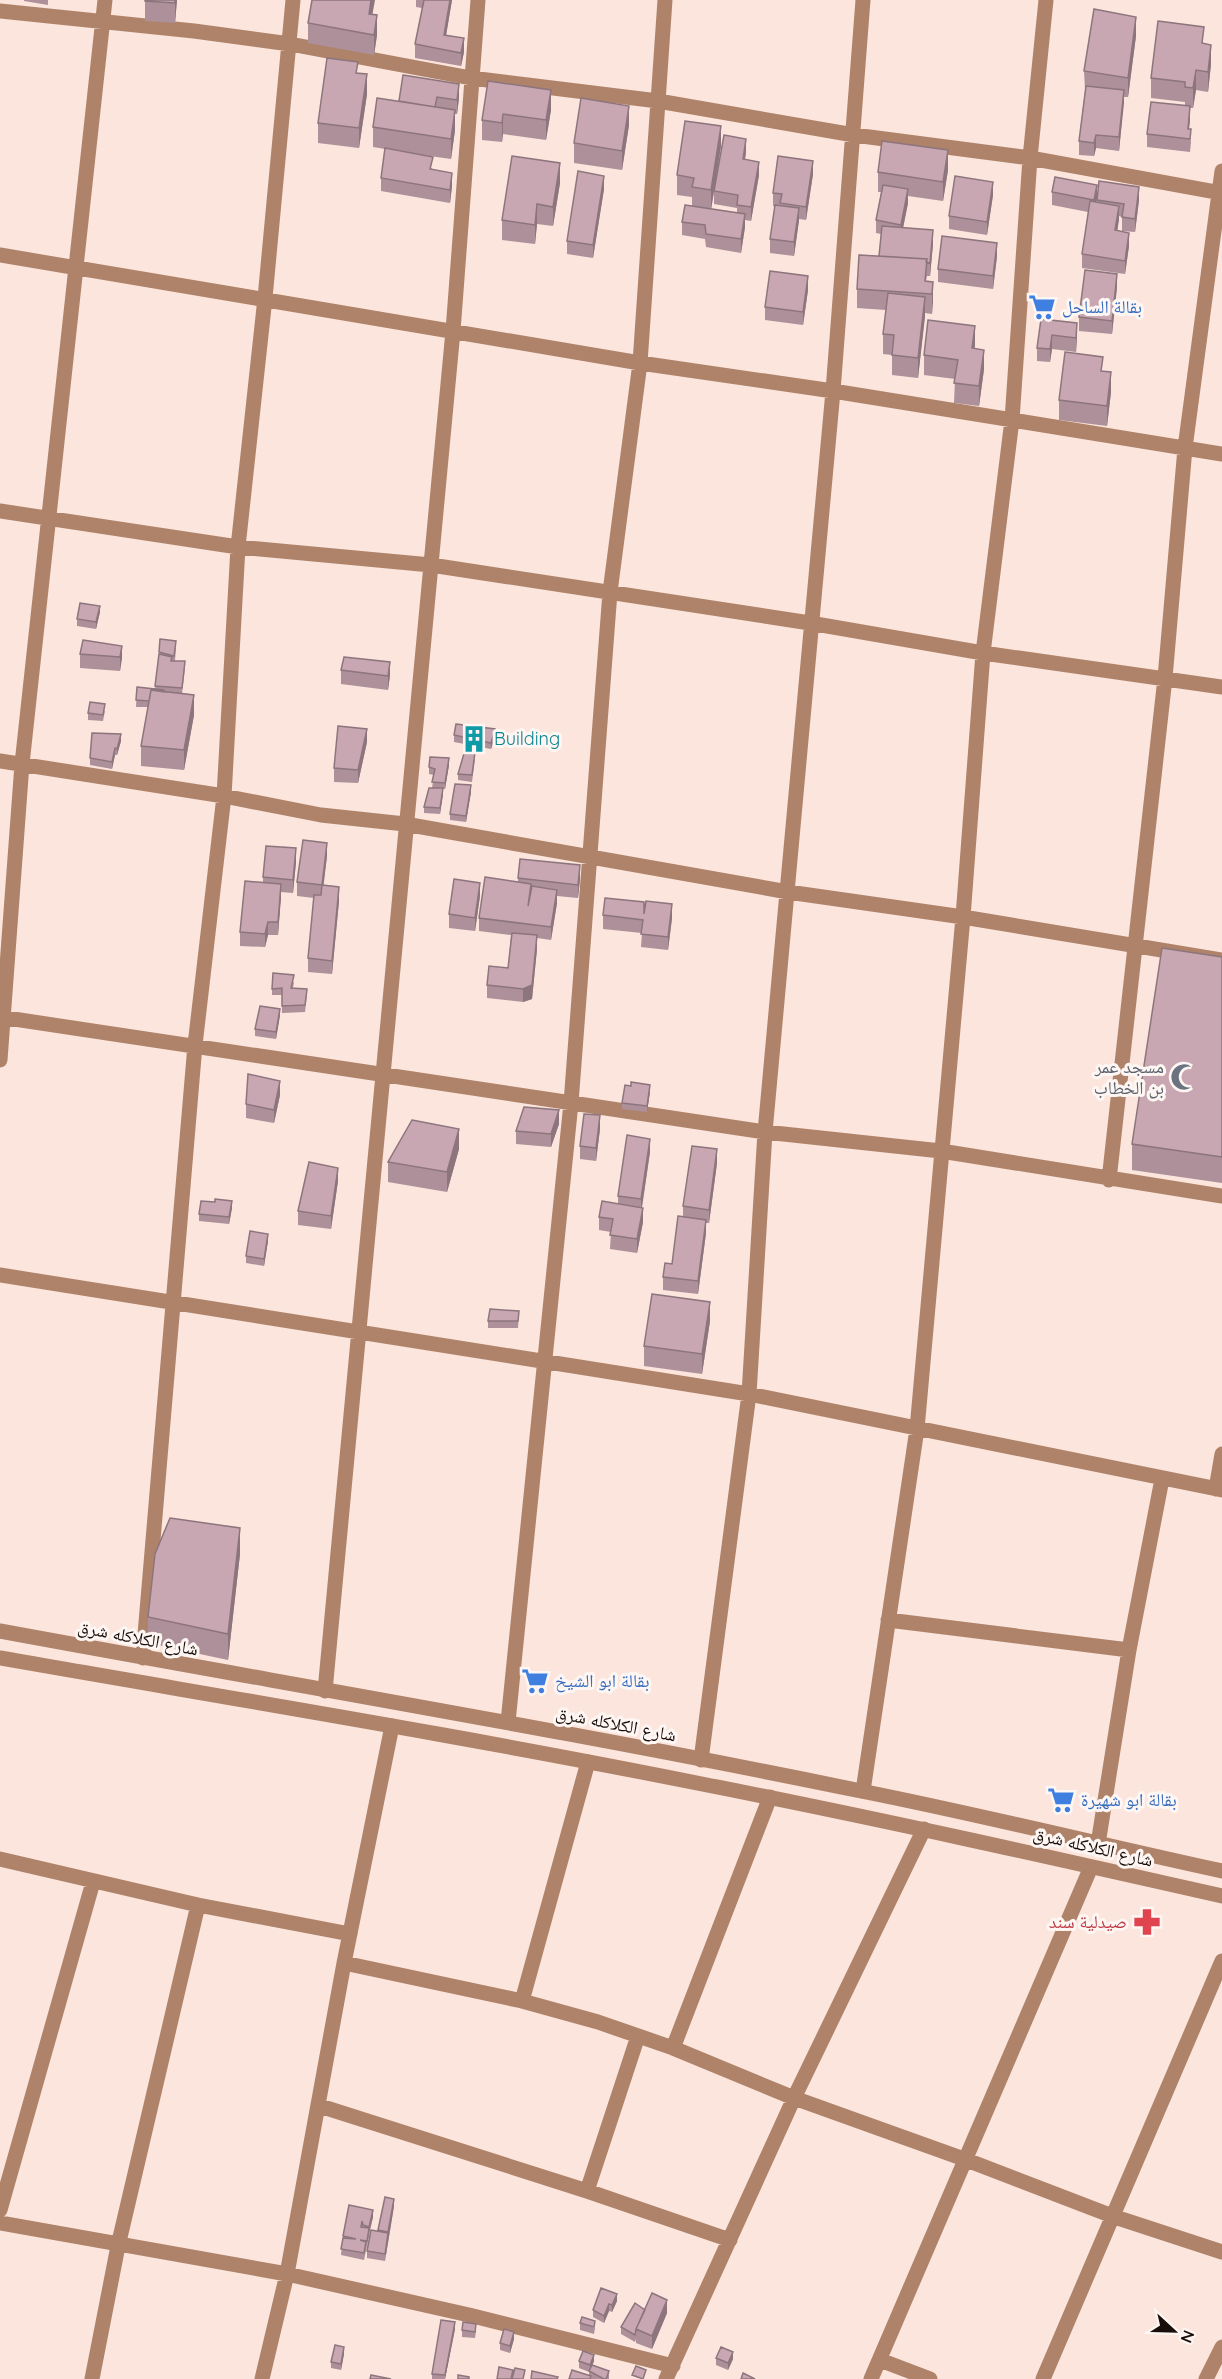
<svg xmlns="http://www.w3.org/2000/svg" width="1222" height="2379" font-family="Quicksand,'Noto Naskh Arabic',sans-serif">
  <rect width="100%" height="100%" fill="#fbe5dd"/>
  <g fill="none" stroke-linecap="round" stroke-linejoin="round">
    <!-- minor -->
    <path stroke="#af8369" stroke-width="15" d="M0,11L194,31L290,44L471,78L658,101L854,135L1030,158L1222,193
      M0,255L640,363L833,391L1222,454
      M0,511L238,547L431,565L810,623L983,653L1222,687
      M0,761L224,796L321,815L405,824L788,892L963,917L1222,960
      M0,1017L765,1132L941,1151L1222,1196
      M0,1060L22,764L105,0
      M1109,1180L1165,678L1185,448L1222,171
      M0,1275L749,1394L1222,1490
      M1216,1489L1222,1454
      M888,1620L1129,1650
      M143,1658L195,1045L224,796L238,547L265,298L293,0
      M325,1691L453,331L478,0
      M508,1722L571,1103L610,592L640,363L665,0
      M701,1760L749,1394L765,1132L833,391L863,0
      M863,1791L917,1429L963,917L983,653L1012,420L1030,158L1046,0
      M1098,1844L1129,1650L1162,1479
      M0,1859L198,1905L350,1934
      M344,1963L522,2001L598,2022L673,2048L794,2098L964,2159L1115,2217L1222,2252
      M522,2001L588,1762
      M673,2048L770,1797
      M320,2106L587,2191L730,2240
      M587,2191L638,2036
      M0,2210L93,1882
      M0,2223L287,2274L469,2315L673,2366
      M880,2360L930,2379
      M92,2379L118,2246L198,1905
      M262,2379L287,2274L344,1963L392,1726
      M666,2379L794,2098L924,1829
      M871,2379L1091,1867
      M1043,2379L1222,1961
      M1206,2379L1222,2347"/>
    <!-- tertiary -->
    <path stroke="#af8369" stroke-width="15" d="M0,1631C287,1684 575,1732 861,1791C982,1815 1102,1845 1222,1871
      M0,1658C234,1699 469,1737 702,1784C876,1818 1049,1857 1222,1896"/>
  </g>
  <!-- wall -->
  <path fill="#ad9099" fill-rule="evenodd" d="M24,0H48V5L24,1Z
    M145,0H177L175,23L145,21Z
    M416,0H452L446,35L464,52L461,66L415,58V44L422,8L416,7Z
    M372,14L377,35L374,55L308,43V23Z
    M1136,36L1128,97H1124L1119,151L1096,148L1094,156L1079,155V141L1085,90L1084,71Z
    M1204,43L1211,64L1208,92L1196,90L1193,108H1190L1189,129L1191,142L1190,152L1147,147V134L1185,106V102L1151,98V78Z
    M358,73L367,94L359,148L318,143V123Z
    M403,75L459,98L457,114H455V130L451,159L415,154L452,186L450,203L381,191V178L385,149L373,147V127L399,101Z
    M488,81L551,110L546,140L503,134L502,142L482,140V120Z
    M629,125L622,170L574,163V143Z
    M721,146L715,185L746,152L745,159L759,175L751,221L745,220V227L741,253L706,247L705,239L682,235V222L692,206V197L677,195V175ZM714,192V204L737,208V213L711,209Z
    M948,170L943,201L908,196V203L903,228L933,244L930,276H927L926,281L933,282L932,314L925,313L918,378L892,375V355L883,354V334L886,310L857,308V289L879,256L881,234L876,233V220L881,192H878V172Z
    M813,174L806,220L799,219L794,256L770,253V239L775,207L773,206V193Z
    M560,183L553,226L537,224L535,244L502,240V220Z
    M604,189L593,258L567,254V241Z
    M1052,192L1097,199L1096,202H1097V200H1139L1135,232L1122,231V217L1119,216L1117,231L1129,246L1125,274L1082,268V254L1088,212L1052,205Z
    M993,195L987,235L949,229V216Z
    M997,256L993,289L938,282V269Z
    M1117,287L1112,334L1079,331V317Z
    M808,290L803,325L765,320V307Z
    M1041,319L1077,336L1076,352L1052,349L1050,362L1037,361V348Z
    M975,348L984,369L979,406L954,403L955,379L924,375V355Z
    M1103,371L1111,392L1107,426L1059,420V400Z
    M100,612L96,629L77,626V619Z
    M160,639L176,648L175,661L185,668L182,694L194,715L184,770L141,766V746L148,707H136L137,687L155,689L159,654Z
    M122,646L120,671L80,668V654Z
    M341,670L390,675L388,690L341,684Z
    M105,711L103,721L88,720V713Z
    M454,735L495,736L491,749L454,742Z
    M121,741L117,755H115L112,769L90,765V758Z
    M367,742L358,783L334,782V768Z
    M475,759L472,782L458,780V774Z
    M449,765L445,789H443L440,814L424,813V807L432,788L434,775L429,774V767Z
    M471,792L466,822L450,820V814Z
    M327,856L323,886L339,901L332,974L308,972V958L314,898L297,896V882Z
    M296,862L293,893L281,892L278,935H268L265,947L240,946V932L263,883V877Z
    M518,878L580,879L578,898L557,896V903L551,940L537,938V949L532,999L523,1002L487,998V985L508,968L511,935L479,931V918L518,882Z
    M480,896L475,931L449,928V914Z
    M644,914L672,918L668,950L641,947L642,933L603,929V915Z
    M1222,957V1183L1132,1170V1144Z
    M294,982L293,988L307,995L305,1012L282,1013V995H272V989Z
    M280,1015L276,1039L255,1036V1029Z
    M650,1092L647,1112L622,1109V1103Z
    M280,1095L274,1123L246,1118V1104Z
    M559,1124L551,1147L516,1144V1131Z
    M600,1129L596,1161L580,1159V1146Z
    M459,1149L447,1192L388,1182V1162Z
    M650,1152L642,1208L643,1222L637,1253L610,1249L611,1232L599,1230V1217L618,1204V1196Z
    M717,1163L709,1223H706V1233L698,1294L663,1290V1277L672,1264L683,1217V1206Z
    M338,1181L331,1229L298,1225V1211Z
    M232,1208L229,1224L199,1221V1214Z
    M268,1241L264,1266L246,1263V1256Z
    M519,1311L518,1328H488V1321Z
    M710,1321L702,1374L644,1366V1346Z
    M240,1554L228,1660L148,1643V1617Z
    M385,2197L394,2206L385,2261L367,2258V2251L378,2231Z
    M349,2205L373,2217L364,2260L341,2255L343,2236Z
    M617,2301L612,2312L609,2311L604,2323L593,2317V2310Z
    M645,2310L667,2313L652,2349L636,2343V2339L635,2342L621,2334V2327Z
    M580,2323L595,2328L594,2334L580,2330Z
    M455,2329L445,2379H432V2374Z
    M462,2330L476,2331L475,2338L462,2337Z
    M514,2339L510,2353L500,2350V2343Z
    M344,2354L341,2370L331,2368V2362Z
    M716,2358L733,2359L728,2370L716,2365Z
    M579,2361H594L592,2365L609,2371V2379H569L589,2376V2372L579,2368Z"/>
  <!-- shaded-wall -->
  <path fill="#8d757d" d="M175,0H177L175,23Z
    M371,0H375L369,33V14Z
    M450,0H452L444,48V35Z
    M377,15V35L374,55V35Z
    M1136,17V36L1128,97V78Z
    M464,38V52L461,66V53Z
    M1211,45V64L1208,92V72Z
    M1196,70V90L1193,108V88Z
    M367,74V94L359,148V128Z
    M459,84V98L457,114V100Z
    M551,90V110L546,140V120Z
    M1124,90V103L1119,151V137Z
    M629,106V125L622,170V151Z
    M1190,106V120L1188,139V129Z
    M455,110V130L451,159V139Z
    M503,114V134L502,142V123Z
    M721,126V146L711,210V190Z
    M1096,135V148L1094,156V143Z
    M746,139V152L743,172V159Z
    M948,150V170L943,201V182Z
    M813,161V174L806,220V207Z
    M759,162V175L751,221V207Z
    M560,163V183L553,226V207Z
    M452,173V186L450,203V190Z
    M604,176V189L593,258V245Z
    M993,182V195L987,235V222Z
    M1097,185V199L1094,213V200Z
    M1139,187V200L1135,232V219Z
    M908,189V203L901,238V225Z
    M537,204V224L535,244V225Z
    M1119,206V220L1115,244V230Z
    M799,208V221L794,256V242Z
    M745,214V227L741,253V239Z
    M933,230V244L930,276V263Z
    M1129,233V246L1125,274V261Z
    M997,243V256L993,289V276Z
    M1117,274V287L1112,334V321Z
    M808,276V290L803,325V312Z
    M933,282V302L932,314V294Z
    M925,297V317L918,378V358Z
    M1077,323V336L1076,352V338Z
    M975,326V346L972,368V348Z
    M1052,335V349L1050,362V349Z
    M984,350V369L979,406V386Z
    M1111,372V392L1107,426V406Z
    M100,606V612L96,629V622Z
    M122,646V659L120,671V657Z
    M390,662V675L388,690V676Z
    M194,695V715L184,770V750Z
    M367,729V742L358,783V770Z
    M495,729V736L491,749V743Z
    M121,734V741L117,755V749Z
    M115,748V755L112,769V762Z
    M449,758V765L445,789V783Z
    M471,785V792L466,822V816Z
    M443,788V795L440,814V808Z
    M327,843V856L322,899V885Z
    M296,848V862L293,893V880Z
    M580,865V879L578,898V885Z
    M480,883V896L475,931V918Z
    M281,884V898L278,935V922Z
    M339,887V901L332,974V961Z
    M557,890V903L551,940V927Z
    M672,904V918L668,950V937Z
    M268,922V935L265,947V934Z
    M537,935V949L532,999L523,1002V989Z
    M280,1009V1015L276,1039V1032Z
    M280,1081V1095L274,1123V1110Z
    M650,1085V1092L647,1112V1106Z
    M559,1110V1124L551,1147V1134Z
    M600,1115V1129L596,1161V1148Z
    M459,1129V1149L447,1192V1172Z
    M650,1139V1152L641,1212V1199Z
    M717,1149V1163L709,1223V1210Z
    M338,1168V1181L331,1229V1216Z
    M232,1201V1208L229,1224V1217Z
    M643,1208V1222L637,1253V1239Z
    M706,1220V1233L698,1294V1281Z
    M268,1234V1241L264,1266V1259Z
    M710,1302V1321L702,1374V1354Z
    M240,1528V1554L228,1660V1634Z
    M394,2199V2206L385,2261L388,2232Z
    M373,2210V2217L369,2231L367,2248L369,2227Z
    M617,2294V2301L612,2312V2305Z
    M667,2300V2313L652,2349V2336Z
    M609,2304V2311L604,2323V2316Z
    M455,2322V2329L445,2379V2375Z
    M514,2332V2339L510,2353V2346Z
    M344,2347V2354L341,2370V2364Z
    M733,2352V2359L728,2370V2363Z
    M594,2355V2361L590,2372V2365Z"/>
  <!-- building -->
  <path fill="#c9a7b2" stroke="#8d757d" stroke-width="1.5" d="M145,0H175V3L145,1Z
    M312,0H371L369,14L377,15L374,35L308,23Z
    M424,0H450L444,35L464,38L461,53L415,44Z
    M1094,9L1136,17L1128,78L1084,71Z
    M1158,21L1204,27L1202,43L1211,45L1208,72L1196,70L1193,88L1185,87V82L1151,78Z
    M327,58L358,62L356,73L367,74L359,128L318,123Z
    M403,75L459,84L457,100L437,97L435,107L399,101Z
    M488,81L551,90L546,120L503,114L502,123L482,120Z
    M1086,86L1124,90L1119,137L1096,135L1094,143L1079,141Z
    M377,98L455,110L451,139L373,127Z
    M581,98L629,106L622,151L574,143Z
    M1151,102L1190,106L1188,129H1191L1190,139L1147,134Z
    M685,121L721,126L711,190L692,187L694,178L677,175Z
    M724,135L746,139L743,159L759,162L751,207L737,205L738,195L714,191Z
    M882,141L948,150L943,182L878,172Z
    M385,148L433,157L430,169L452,173L450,190L381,178Z
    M512,156L560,163L553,207L537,204L535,225L502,220Z
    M778,156L813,161L806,207L780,203L782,194L773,193Z
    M578,171L604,176L593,245L567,241Z
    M955,176L993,182L987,222L949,216Z
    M1055,177L1097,185L1094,200L1052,192Z
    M1099,181L1139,187L1135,219L1122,217L1124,204L1097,200Z
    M883,185L908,189L901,225L876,220Z
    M1090,201L1119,206L1115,230L1129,233L1125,261L1082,254Z
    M685,205L745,214L741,239L706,234L705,225L682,222Z
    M775,205L799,208L794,242L770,239Z
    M882,226L933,230L930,263L926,262L927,259L879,256Z
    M942,236L997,243L993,276L938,269Z
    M859,255L927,259L925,281L933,282L932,294L857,289Z
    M1085,270L1117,274L1112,321L1079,317Z
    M770,271L808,276L803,312L765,307Z
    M888,293L925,297L918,358L892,355L894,335L883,334Z
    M1041,319L1077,323L1076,338L1052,335L1050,349L1037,348Z
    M928,320L975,326L972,348L984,350L979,386L954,383L958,360L924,355Z
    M1065,352L1103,357L1101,371L1111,372L1107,406L1059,400Z
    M80,603L100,606L96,622L77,619Z
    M160,639L176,641L174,656L159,652Z
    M83,640L122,646L120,657L80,654Z
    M159,654L172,657L171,661H185L182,688L155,686Z
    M344,657L390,662L388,676L341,670Z
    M137,687L164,690V692L151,690L149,701L136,700Z
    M151,690L194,695L184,750L141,746Z
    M90,702L105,704L103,715L88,713Z
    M456,724L495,729L491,743L454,735Z
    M338,726L367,729L358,770L334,768Z
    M92,733L121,734L117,749L115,748L112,762L90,758Z
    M465,750L475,752L472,775L458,774Z
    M430,757L449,758L445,783L432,782L435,769L429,767Z
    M455,784L471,785L466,816L450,814Z
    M429,788H443L440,808L424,807Z
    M303,840L327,843L322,885L297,882Z
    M266,846L296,848L293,880L263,877Z
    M520,859L580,865L578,885L518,878Z
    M485,877L531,884L528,906L532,886L557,890L551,927L479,918Z
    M454,879L480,883L475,918L449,914Z
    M245,881L281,884L278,922H268L265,934L240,932Z
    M322,885L339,887L332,961L308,958L314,895H321Z
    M605,898L644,902V914L646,901L672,904L668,937L641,934L643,920L603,915Z
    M512,933L537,935L532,985L523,989L487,985L489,966L508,968Z
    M1162,948L1222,957V1157L1132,1144Z
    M273,973L294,975L291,988L307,989L305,1005L282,1006V988L272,989Z
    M260,1006L280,1009L276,1032L255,1029Z
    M248,1074L280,1081L274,1110L246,1104Z
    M631,1082L650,1085L647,1106L622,1103L625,1085L631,1086Z
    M524,1107L559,1110L551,1134L516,1131Z
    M584,1114L600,1115L596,1148L580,1146Z
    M412,1120L459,1129L447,1172L388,1162Z
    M627,1135L650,1139L641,1199L618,1196Z
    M692,1146L717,1149L709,1210L683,1206Z
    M309,1162L338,1168L331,1216L298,1211Z
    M215,1199L232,1201L229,1217L199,1214L201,1201L215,1202Z
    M602,1201L643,1208L637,1239L610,1235L613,1219L599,1217Z
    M678,1216L706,1220L698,1281L663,1277L665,1263L672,1264Z
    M250,1231L268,1234L264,1259L246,1256Z
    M652,1294L710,1302L702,1354L644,1346Z
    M490,1309L519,1311L518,1321H488Z
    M170,1518L240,1528L228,1634L148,1617L155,1554Z
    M385,2197L394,2199L388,2232L378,2230Z
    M349,2205L373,2210L369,2227L363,2225L362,2221L361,2227L369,2228L367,2241L360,2240L366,2242L364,2253L341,2249L343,2238L356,2239L343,2236Z
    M371,2230L388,2233L385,2254L367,2251Z
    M601,2288L617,2294L612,2305L609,2304L604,2316L593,2310Z
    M652,2293L667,2300L652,2336L636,2329Z
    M635,2303L645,2310L636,2329L635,2335L621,2327Z
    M582,2317L595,2321L594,2327L580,2323Z
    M441,2320L455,2322L445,2375L432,2374Z
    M463,2322L476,2324L475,2332L462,2330Z
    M504,2329L514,2332L510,2346L500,2343Z
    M335,2345L344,2347L341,2364L331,2362Z
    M721,2347L733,2352L728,2363L716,2358Z
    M583,2351L594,2355L590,2365L579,2361Z
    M592,2365L609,2371L606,2379H604L589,2371Z
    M636,2366L646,2370L643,2379L632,2375Z
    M499,2367L513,2370L511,2379H497Z
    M515,2368L525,2370L523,2379H512Z
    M572,2370L591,2376L590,2379H569Z
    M532,2371L558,2377L557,2379H531Z
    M743,2373L755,2379H741Z
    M371,2375L391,2379H370Z
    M458,2375L469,2377V2379H458Z"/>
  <!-- icons -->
  <defs>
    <symbol id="supermarket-bare" viewBox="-9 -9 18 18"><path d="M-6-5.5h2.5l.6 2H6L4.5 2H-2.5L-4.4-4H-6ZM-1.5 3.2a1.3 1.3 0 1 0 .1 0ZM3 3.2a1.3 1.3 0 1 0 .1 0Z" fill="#3f7fe0" stroke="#fdf6f3" stroke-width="2.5" paint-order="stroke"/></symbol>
    <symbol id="building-bare" viewBox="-9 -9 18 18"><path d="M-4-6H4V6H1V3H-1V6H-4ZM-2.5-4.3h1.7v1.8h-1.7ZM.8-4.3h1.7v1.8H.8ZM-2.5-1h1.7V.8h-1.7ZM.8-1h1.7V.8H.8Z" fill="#0f9aa8" stroke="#fdf6f3" stroke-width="2.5" paint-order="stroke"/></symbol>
    <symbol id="mosque-bare" viewBox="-9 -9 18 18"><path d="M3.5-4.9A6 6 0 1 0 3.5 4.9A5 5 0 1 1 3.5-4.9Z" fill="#6b7280" stroke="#fdf6f3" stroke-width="2.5" paint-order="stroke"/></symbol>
    <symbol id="pharmacy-bare" viewBox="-9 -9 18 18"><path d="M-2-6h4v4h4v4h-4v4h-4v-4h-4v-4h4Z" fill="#e0444e" stroke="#fdf6f3" stroke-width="2.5" paint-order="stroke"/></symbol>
  </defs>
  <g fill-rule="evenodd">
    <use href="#supermarket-bare" x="1023" y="288" width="38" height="38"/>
    <use href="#building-bare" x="455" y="720" width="38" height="38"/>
    <use href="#mosque-bare" x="1165" y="1058" width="38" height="38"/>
    <use href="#supermarket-bare" x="516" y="1662" width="38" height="38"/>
    <use href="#supermarket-bare" x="1042" y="1781" width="38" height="38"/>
    <use href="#pharmacy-bare" x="1128" y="1903" width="38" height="38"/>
  </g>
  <g text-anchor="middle" stroke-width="6" stroke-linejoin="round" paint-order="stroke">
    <!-- shop labels -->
    <g font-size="18" fill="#366cbe" stroke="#fdf6f3" text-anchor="start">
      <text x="1062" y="313">بقالة الساحل</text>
      <text x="555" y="1687">بقالة ابو الشيخ</text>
      <text x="1081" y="1806">بقالة ابو شهيرة</text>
    </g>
    <!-- culture labels -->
    <g font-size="18" fill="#0d838f" stroke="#fdf6f3" text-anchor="start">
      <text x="494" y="745">Building</text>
    </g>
    <!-- worship labels -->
    <g font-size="18" fill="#5b616d" stroke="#fdf6f3" text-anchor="end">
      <text x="1164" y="1073">مسجد عمر<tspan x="1164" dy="21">بن الخطاب</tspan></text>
    </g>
    <!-- street labels -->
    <g font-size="18" fill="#180d08" stroke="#fdf6f3">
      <text transform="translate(138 1638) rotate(11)" y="6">شارع الكلاكله شرق</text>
      <text transform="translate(616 1724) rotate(11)" y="6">شارع الكلاكله شرق</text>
      <text transform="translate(1093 1847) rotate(13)" y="6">شارع الكلاكله شرق</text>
    </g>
    <!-- health labels -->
    <g font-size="18" fill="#be3a42" stroke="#fdf6f3" text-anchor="end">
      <text x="1127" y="1928">صيدلية سند</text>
    </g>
  </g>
  <!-- north arrow -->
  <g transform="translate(1174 2331) rotate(112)" stroke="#fdf6f3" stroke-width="4.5" paint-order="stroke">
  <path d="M0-4.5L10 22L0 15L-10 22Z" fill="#180d08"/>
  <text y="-9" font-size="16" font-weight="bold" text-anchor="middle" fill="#180d08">N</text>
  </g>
</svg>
